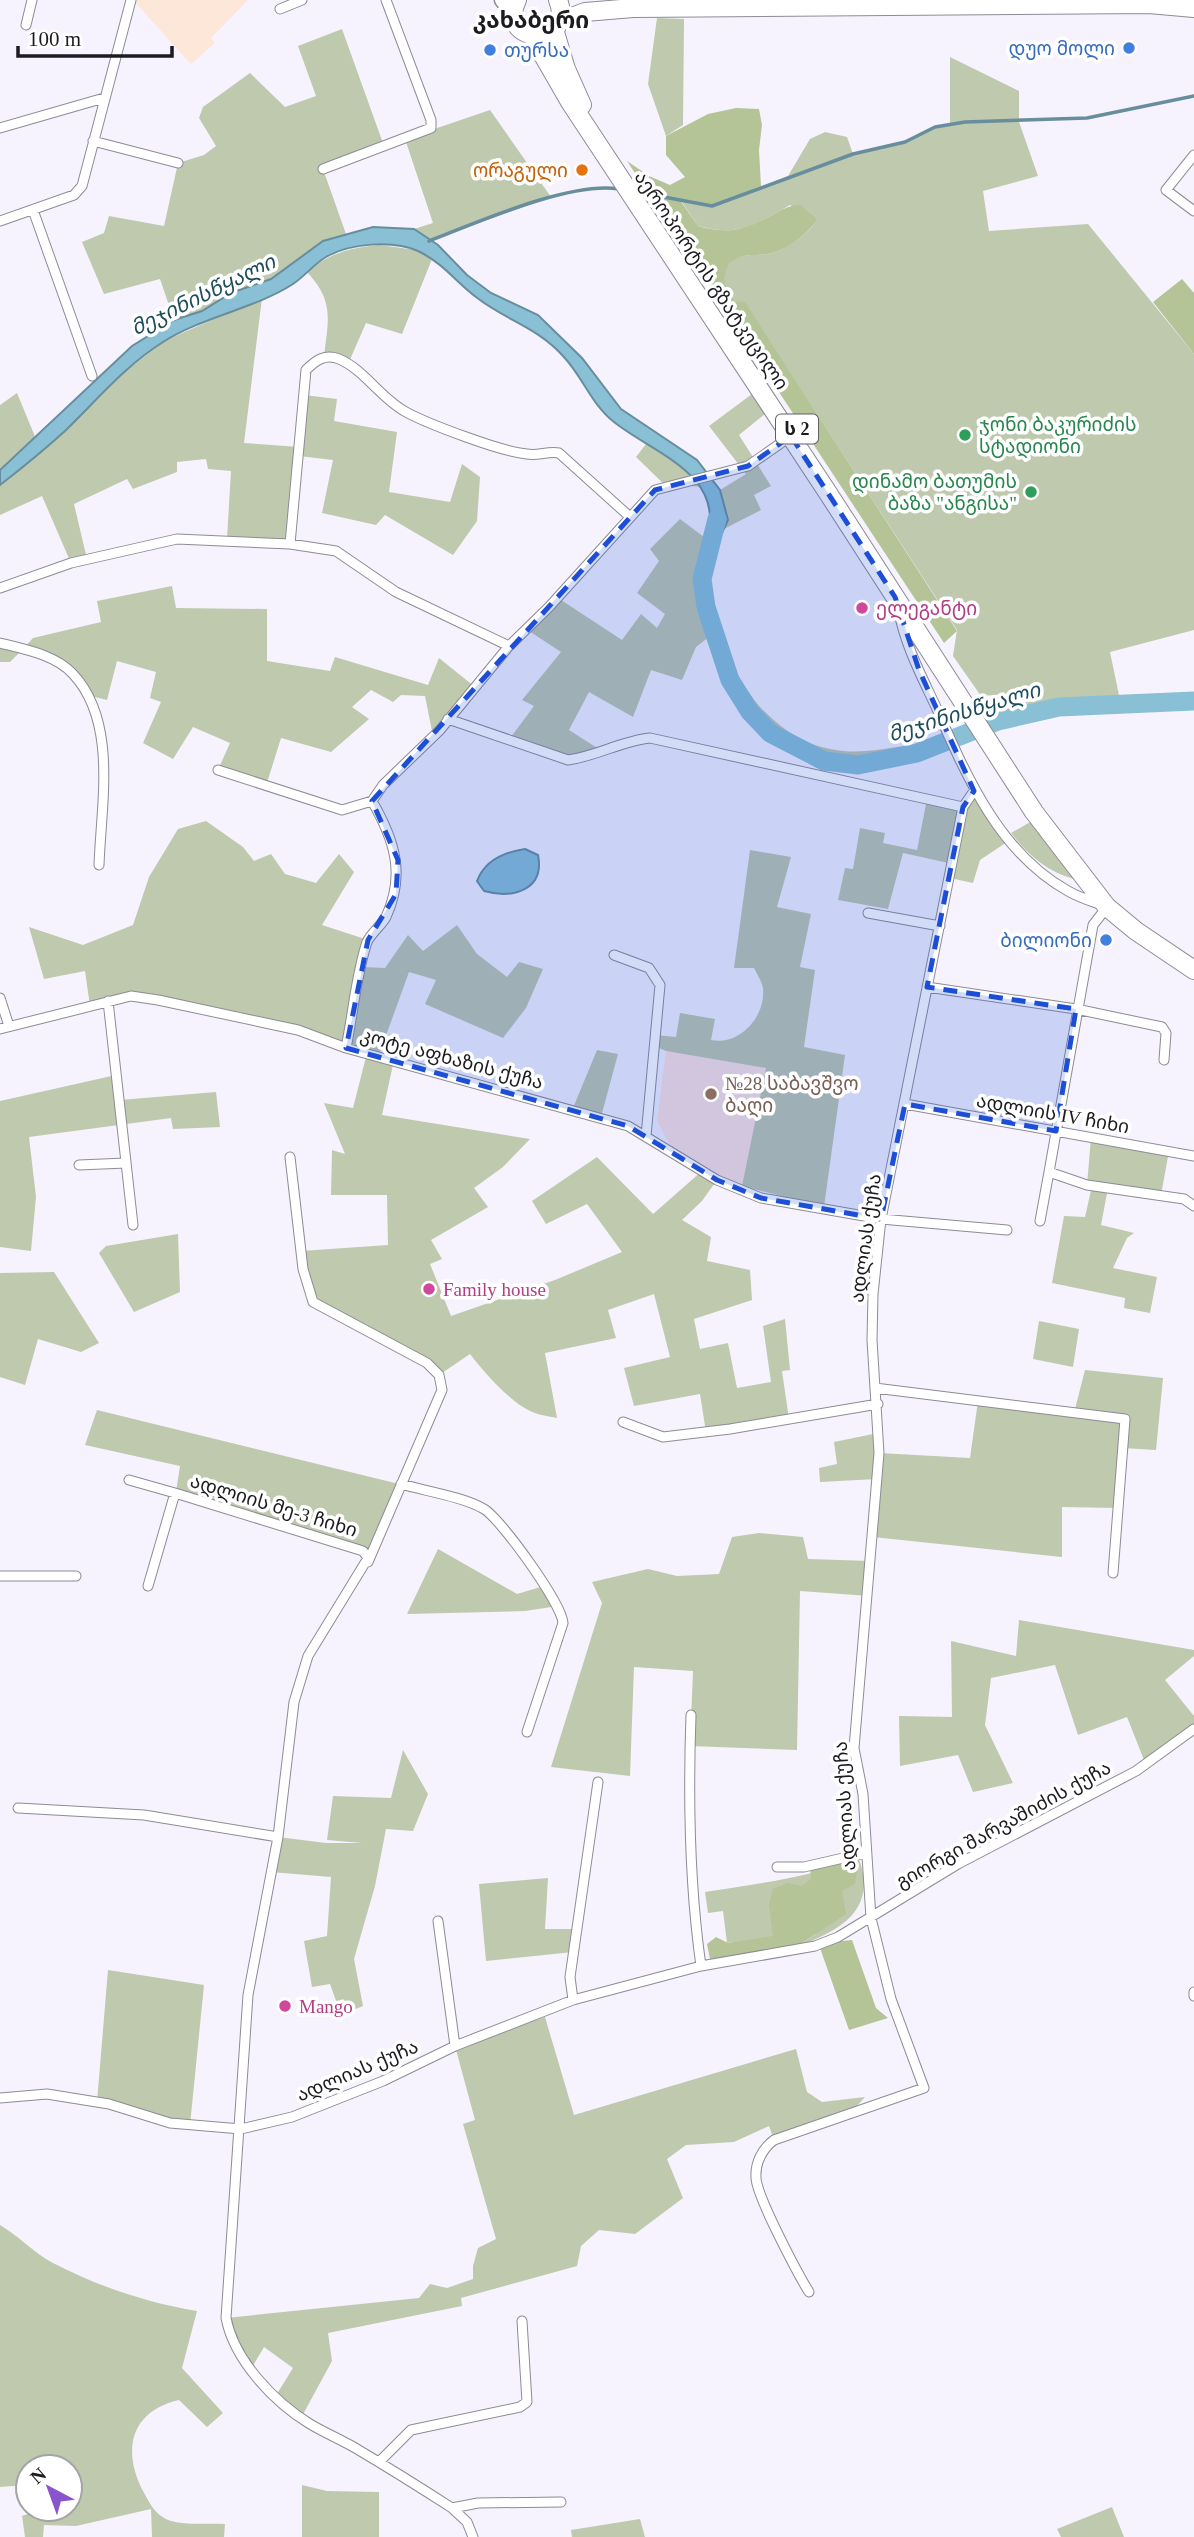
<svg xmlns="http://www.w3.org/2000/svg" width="1194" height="2537" font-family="'Times New Roman','Noto Sans Georgian',serif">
  <rect width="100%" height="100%" fill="#f6f3fe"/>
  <!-- education -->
  <path fill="#ffe4e2" d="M666,1051L766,1068L742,1186L714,1176L672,1149L657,1121Z"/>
  <!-- medical -->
  <path fill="#fce7d9" d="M133,0H248L211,38L215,43L191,64Z"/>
  <!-- green -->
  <path fill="#bfc9ad" d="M657,18L684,19L683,125L666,136L648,84Z
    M342,29L384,146L323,169L346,234L323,241L271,279L231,293L202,311L174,320L160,279L104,294L82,242L104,233L109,216L164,226L178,163L204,155L216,146L199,118L203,107L250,73L285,107L316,96L298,46Z
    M950,57L1019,91V122L1038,176L983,191L989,231L1088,224L1194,354V630L1110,652L1121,705L1059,707L998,721L989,708L1007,694L981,696L953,656L957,630L745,303L735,301C725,287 721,279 728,263C751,250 753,258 772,253C792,247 805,235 818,220L790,205C755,225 740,237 698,226L680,199L712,206L788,176L810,139L825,132L847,137L853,154L905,142L935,127L950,125Z
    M490,110L551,197L432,240L414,229L433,223L405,139Z
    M380,245L416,250L432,259L402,334L366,323L348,364L324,357C328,320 335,302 307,272C331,252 350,248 380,245Z
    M262,298L244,443L299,447L304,395L337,399L334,421L397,432L389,492L450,502L462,464L480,477L477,521L453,555L385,515L376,525L322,513L333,460L299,456L290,544L227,539L231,471L208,469L206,459L177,462V472L133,489L127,479L74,504L87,559L71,563L42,496L0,515V485L65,431L112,382L164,341Z
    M17,393L36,439L0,470V405Z
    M752,394L766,413L739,435L771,486L754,495L761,510L724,529L728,520L720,490L746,474L709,426Z
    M646,444L672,458L701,487L682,485L668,488L636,457Z
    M680,519L716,546C712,556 703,570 702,580C699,611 741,687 762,709C776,723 795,739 815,745C865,761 893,742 941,744C916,754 885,765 857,765C805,767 751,726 730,679C723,664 719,648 714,633L696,647L682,680L651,670L633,717L589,692L569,730L602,751L568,760L508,741L534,706L522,700L561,652L526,629L558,598L622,640L641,614L657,628L665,614L637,593L659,561L650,549Z
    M172,586L176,608L267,609V661L330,671L335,657L428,685L439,658L475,687L433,736L425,696L401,695L393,702L371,690L352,707L369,719L331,752L281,738L266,786L218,770L230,743L193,727L173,759L143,743L161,702L150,698L156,672L117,661L107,700L87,695L73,674L23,649L10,662H0V643L23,649L33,638L101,622L97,601Z
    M974,791L1010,840L980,860L973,883L950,878L953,864L903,853L888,909L838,900L845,868L853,869L860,828L885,833L883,843L917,850L927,799L963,807Z
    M206,821L243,847L254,861L271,854L285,874L316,883L339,854L354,872L322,925L368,940L363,967L385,968L408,935L423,951L457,925L477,954L507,977L519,962L543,969L526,1008L503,1038L425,1004L436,980L409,972L379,1055L394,1060L382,1115L530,1139L503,1167L474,1188L488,1207L431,1240L442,1259L430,1264L451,1316L555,1280L622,1252L587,1204L546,1224L532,1201L597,1157L653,1214L702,1171L717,1180L702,1201L682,1220L711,1237L707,1261L750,1270L752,1300L694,1319L700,1349L728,1343L737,1388L771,1382L763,1326L785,1319L790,1370L782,1371L789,1419L706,1432L700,1394L634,1406L624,1368L670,1357L654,1294L608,1310L616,1338L545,1353L557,1418C548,1416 538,1415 530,1411C509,1401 484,1372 470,1354L439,1375L427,1363L313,1302L301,1251L388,1245L387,1195H331L332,1150L345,1154L324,1103L353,1108L367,1053L298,1030L131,996L90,1006L85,971L44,979L29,927L83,945L133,925L149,877L178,829Z
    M1032,821L1079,880C1050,874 1029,856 1011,833Z
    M750,850L791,857L777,907L811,914L800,967L815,970L804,1047L845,1055L824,1207L742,1186L766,1068L666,1051L654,1046L655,1035L676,1037L680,1013L715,1019L711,1040C739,1046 766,1017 763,988C762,982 757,974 754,968H734Z
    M597,1050L618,1054L601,1117L573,1108Z
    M116,1075L120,1100L216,1092L220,1127L173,1129L171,1118L29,1137L36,1197L31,1251L0,1247V1101Z
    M1091,1138L1169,1151L1161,1195L1108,1188L1101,1225L1134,1233L1127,1238L1113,1268L1157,1277L1150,1313L1124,1308L1125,1298L1052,1283L1064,1216L1085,1217L1092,1186L1087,1185Z
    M178,1234L180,1292L134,1312L99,1253L106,1246Z
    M54,1272L99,1343L81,1352L38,1339L25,1385L0,1377V1273Z
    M1039,1321L1079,1329L1073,1367L1033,1359Z
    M1085,1370L1163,1378L1156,1450L1123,1448L1118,1508L1062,1507V1557L873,1537L877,1479L820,1482L819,1468L837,1464L834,1442L878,1433L879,1453L970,1458L978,1401L1074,1413Z
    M97,1410L399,1484L365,1564L362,1551L176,1492L180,1466L85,1445Z
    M759,1533L803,1537L808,1559L871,1561L869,1596L800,1591L797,1750L690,1746L693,1671L634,1667L630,1776L551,1767L602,1603L592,1582L648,1569L677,1576L719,1574L732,1537Z
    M438,1549L517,1594L544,1586L558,1606L525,1611L407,1614Z
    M1019,1620L1194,1650V1656L1165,1680L1194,1716V1725L1144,1760L1127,1717L1078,1735L1055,1665L991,1678L985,1725L1013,1783L973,1792L958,1755L900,1766L899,1716L952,1717L951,1641L1016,1656Z
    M403,1750L428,1794L413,1831L386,1829L375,1886L354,1959L363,2006L341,2015L330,1984L312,1987L304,1941L327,1936L331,1877L271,1872L278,1837L326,1843H362L327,1840L333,1796L391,1798Z
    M859,1859C878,1912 838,1931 796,1947L816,1934L727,1943L723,1911L708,1913L705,1892C757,1884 810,1877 859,1859Z
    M548,1878L545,1929H576L573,1952L486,1961L479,1884Z
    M108,1970L204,1985L190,2125L97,2102Z
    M545,2017L574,2115L796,2049L807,2092L822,2102L865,2097L856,2107L773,2137L769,2126L734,2142L686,2145L667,2159L683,2198L635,2234L599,2230L581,2246L577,2266L461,2298L462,2306L328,2333L332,2361L301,2418L275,2397L293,2368L264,2347L251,2369L226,2318L419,2298L430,2284L447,2288L473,2279V2266L478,2248L496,2239L463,2124L475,2120L455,2046Z
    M0,2225C19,2236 34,2253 53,2263C97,2286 148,2303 197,2311L182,2368L223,2413L207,2427L179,2400C130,2411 122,2451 143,2491C149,2502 154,2513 166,2519C180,2526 209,2523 225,2524L224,2537H152L151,2509L76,2526L44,2525L43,2537H25L22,2516L42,2509H70V2467H28V2509H38L25,2513V2485L0,2487Z
    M302,2485L327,2491L379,2492V2537H302Z
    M1112,2507L1124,2537H1061L1057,2529Z
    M640,2519L645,2537H572L571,2530Z"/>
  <!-- forest -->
  <path fill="#b4c496" d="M736,108L759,109L762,125L759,150L761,186L712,206L680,200L698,226C727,234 742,231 769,217C780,211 788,205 800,205L818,220C804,235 793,247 772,253C753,258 751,250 729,263C721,279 725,287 735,301L745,302L957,631L944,643L627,161L649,176L670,185L685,177L666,155V136L708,114Z
    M1182,279L1194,293V354L1153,302Z
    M859,1859L855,1884L842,1891L846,1914L796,1947L710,1959L707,1944L716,1937L728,1943L773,1936L769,1904L773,1889L788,1883L802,1886L811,1879L810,1868Z
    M852,1940L876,2008L888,2018L849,2030L820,1948L833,1942Z"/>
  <!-- water -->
  <path fill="#89c0d5" stroke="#688e9e" stroke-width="2" d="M373,227L414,229L438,245L467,275L491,293L538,315L582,358L621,409L697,460L720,490L728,520L716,546L707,539C726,474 654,454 614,422C591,404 583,377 563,356C537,327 505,320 476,297C456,282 443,263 418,251C393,240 350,243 326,257C314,264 305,276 293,284C254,309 202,317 163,342C125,366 97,400 65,431C44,450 22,468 0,485V470L132,346L174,320L202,311L231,293L271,279L323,241Z
    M525,849L538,855C545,890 513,899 484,891L477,881C485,860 504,852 525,849Z"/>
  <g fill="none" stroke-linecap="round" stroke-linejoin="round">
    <!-- stream -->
    <path stroke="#688e9e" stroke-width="3.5" d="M637,192L712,206L853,154L905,142L935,127L965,122L1087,118L1194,96
      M429,241C476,223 570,181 619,189"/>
    <!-- river -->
    <path stroke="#89c0d5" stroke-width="19" d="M717,519L702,579L706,607L730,680L750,712L770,733L824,761L858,765L917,753L998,721L1059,707L1194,701"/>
    <defs>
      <path id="street" d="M280,9L302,0
        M26,25L32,0
        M0,128L104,98
        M93,141L178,163
        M1194,155L1166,190L1194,211
        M323,169L431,128V120L386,0
        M33,210L92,376
        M0,221L74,195L82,186L131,0
        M290,544L306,370C315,361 325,353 339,359C365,370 380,398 406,412C428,424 502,452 527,454C538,456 548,451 559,453L629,516
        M0,588L71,563L177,539L290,544L336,551L396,592L509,646
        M899,612C905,645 922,677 936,707C966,775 999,853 1068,891C1080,898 1094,902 1107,907L1093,925L1049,1172L1087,1185L1184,1199L1194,1206
        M0,643C24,649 56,655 73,674C118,722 101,805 99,865
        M448,719L568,760C597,756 621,741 650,738L963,807
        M218,770L342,810L372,801
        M868,913L940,926
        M614,955L649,968L660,985L646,1136
        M927,987L1076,1009L1162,1027L1166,1033L1164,1060
        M0,998L9,1026
        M108,1001L133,1225
        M0,1029L131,996L158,1000L298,1030L346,1048L628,1126L717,1180L761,1198L881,1219L1007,1230
        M346,1048C353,1014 356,975 367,942C371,933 381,926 386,917C406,874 394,839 372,801L383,785L440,730L509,646L549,607L655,490L748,466L791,436
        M905,1104L1194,1156
        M290,1157L303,1269L313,1302L427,1363L439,1375L442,1390L368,1562
        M79,1165L126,1163
        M1040,1221L1049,1172
        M875,1388L1125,1419L1113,1573
        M623,1422L663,1437L730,1429L878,1404
        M129,1480L175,1493
        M401,1484C425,1491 464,1497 484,1509C501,1519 562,1604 563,1623L527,1732
        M0,1576H76
        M148,1586L175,1493L363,1551L368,1558L308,1656L294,1702L278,1837L248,1995L226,2318C234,2360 274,2402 310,2424C325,2433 342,2440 357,2449C389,2468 421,2488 452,2508L467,2522L473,2537
        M691,1715C688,1799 689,1882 701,1966
        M18,1808L144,1815L278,1837
        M777,1867H804L865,1853
        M438,1921L455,2046
        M1194,1992V1996
        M573,2000L570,1977L598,1782
        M0,2098L47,2094L109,2104L170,2123L241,2129L292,2117L383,2081L455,2046L573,2000L701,1966L815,1946L838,1937L958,1864L1136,1771L1194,1729
        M809,2292C798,2274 757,2197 756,2178C755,2163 762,2149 774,2140L924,2088L891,1999L871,1918L863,1794L854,1748L879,1453L872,1340L873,1294L881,1219L963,807L974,791
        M379,2462L411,2430L520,2407L527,2402L522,2321
        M452,2508L478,2503L561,2502"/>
      <path id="primary" d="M502,0L513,13"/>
      <path id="highway" d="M517,0C495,44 577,49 558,0
        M559,22L585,12L633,8L1149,4L1194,8
        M554,29L566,69L582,105
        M532,36L570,102L828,493L1034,812L1107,907L1136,931L1194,970"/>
    </defs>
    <!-- street casing -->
    <use href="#street" stroke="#8d8b95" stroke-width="11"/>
    <!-- primary casing -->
    <use href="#primary" stroke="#8d8b95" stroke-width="17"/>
    <!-- highway casing -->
    <use href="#highway" stroke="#8d8b95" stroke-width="20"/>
    <!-- street -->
    <use href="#street" stroke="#fff" stroke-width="9"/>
    <!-- primary -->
    <use href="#primary" stroke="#fff" stroke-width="14"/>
    <!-- highway -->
    <use href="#highway" stroke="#fff" stroke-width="18"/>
  </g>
  <!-- marked area -->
  <path fill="#1d4ed8" fill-opacity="0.2" stroke="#1d4ed8" stroke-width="5" stroke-dasharray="14 9" stroke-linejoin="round" d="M791,436L895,597L919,670L974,791L963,807L927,987L1076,1009L1056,1131L905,1104L881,1219L761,1198L717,1180L628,1126L346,1048L368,940L396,894L398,860L372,801L655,490L748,466Z"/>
  <!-- markers -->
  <g fill="#3f7fe0" stroke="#fff" stroke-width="2.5">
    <circle cx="1129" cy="48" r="7"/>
    <circle cx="490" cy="50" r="7"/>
    <circle cx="1106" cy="940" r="7"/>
  </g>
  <circle fill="#e8710a" stroke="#fff" stroke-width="2.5" cx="582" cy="170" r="7"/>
  <g fill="#2e9e5b" stroke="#fff" stroke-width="2.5">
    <circle cx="965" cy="435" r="7"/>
    <circle cx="1031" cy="492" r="7"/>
  </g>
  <g fill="#d1479c" stroke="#fff" stroke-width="2.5">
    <circle cx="862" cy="608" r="7"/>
    <circle cx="429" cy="1289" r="7"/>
    <circle cx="285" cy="2006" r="7"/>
  </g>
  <circle fill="#8d6e63" stroke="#fff" stroke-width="2.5" cx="711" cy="1094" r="7"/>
  <g text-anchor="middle" stroke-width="7" stroke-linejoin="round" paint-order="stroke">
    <!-- shield labels -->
    <rect fill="#fff" stroke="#605f62" stroke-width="2" x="776" y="414.5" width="42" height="29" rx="5"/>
    <g font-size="18" font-weight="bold" fill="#1c1b1f">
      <text x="797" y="435">ს 2</text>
    </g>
    <!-- shop labels -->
    <g font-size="19" fill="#366cbe" stroke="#fff" text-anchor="end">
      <text x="1115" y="55">დუო მოლი</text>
      <text x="504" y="57" text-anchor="start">თურსა</text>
      <text x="1092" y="947">ბილიონი</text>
    </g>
    <!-- food labels -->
    <g font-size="19" fill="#c56008" stroke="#fff" text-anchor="end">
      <text x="568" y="177">ორაგული</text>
    </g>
    <!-- street labels -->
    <g font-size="19" fill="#1c1b1f" stroke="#fff">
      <text transform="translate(712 280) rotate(56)" y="7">აეროპორტის გზატკეცილი</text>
      <text transform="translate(452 1058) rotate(15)" y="7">კოტე აფხაზის ქუჩა</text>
      <text transform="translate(1053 1113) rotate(10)" y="7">ადლიის IV ჩიხი</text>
      <text transform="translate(865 1238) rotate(-82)" y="7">ადლიას ქუჩა</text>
      <text transform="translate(274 1505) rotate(17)" y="7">ადლიის მე-3 ჩიხი</text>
      <text transform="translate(844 1806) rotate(-94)" y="7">ადლიას ქუჩა</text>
      <text transform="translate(1003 1824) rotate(-29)" y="7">გიორგი შარვაშიძის ქუჩა</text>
      <text transform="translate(357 2070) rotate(-23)" y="7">ადლიას ქუჩა</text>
    </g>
    <!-- leisure labels -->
    <g font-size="19" fill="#27864d" stroke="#fff" text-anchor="start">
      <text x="979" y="431">ჯონი ბაკურიძის<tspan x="979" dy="22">სტადიონი</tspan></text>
      <text x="1017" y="488" text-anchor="end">დინამო ბათუმის<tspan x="1017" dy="22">ბაზა "ანგისა"</tspan></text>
    </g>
    <!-- hotel labels -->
    <g font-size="19" fill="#b23c85" stroke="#fff" text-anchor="start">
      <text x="876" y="615">ელეგანტი</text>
      <text x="443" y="1296">Family house</text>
      <text x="299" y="2013">Mango</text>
    </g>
    <!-- education labels -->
    <g font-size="19" fill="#785e54" stroke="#fff" text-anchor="start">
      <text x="725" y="1090">№28 საბავშვო<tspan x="725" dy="22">ბაღი</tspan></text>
    </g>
    <!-- water labels -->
    <g font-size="21" font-style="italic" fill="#1d4c5c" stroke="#fff">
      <text transform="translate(203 295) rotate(-26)" y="7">მეჯინისწყალი</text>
      <text transform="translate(964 712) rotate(-17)" y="7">მეჯინისწყალი</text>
    </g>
    <!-- quarter labels -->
    <g font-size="23" font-weight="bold" fill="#1c1b1f" stroke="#fff">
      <text x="531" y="28">კახაბერი</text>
    </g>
  </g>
  <!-- north arrow -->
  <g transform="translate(49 2488) rotate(319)"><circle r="33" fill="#ffffff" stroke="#a4a4a5" stroke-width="2"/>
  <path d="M0-5L12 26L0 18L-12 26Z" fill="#8954cc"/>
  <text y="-10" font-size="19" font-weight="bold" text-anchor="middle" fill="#1c1b1f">N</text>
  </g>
  <!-- scale -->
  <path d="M18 46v10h154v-10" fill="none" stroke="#1c1b1f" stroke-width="3.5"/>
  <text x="28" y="46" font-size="21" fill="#1c1b1f" stroke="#ffffff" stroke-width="5" paint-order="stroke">100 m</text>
</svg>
